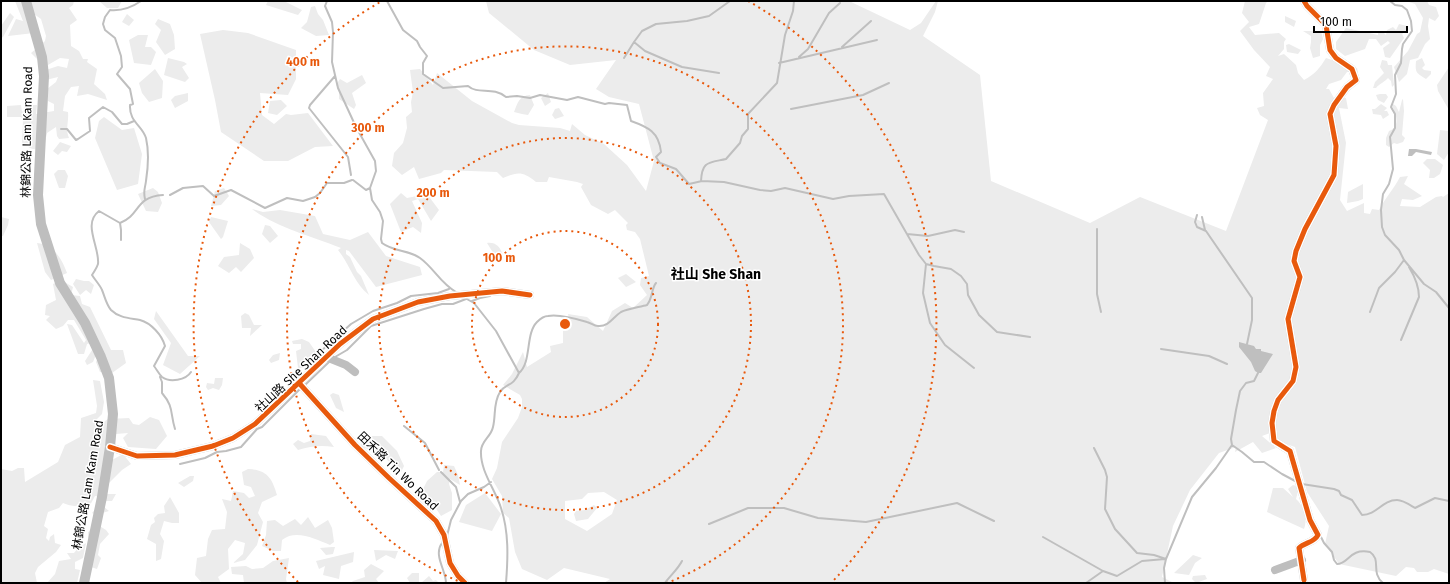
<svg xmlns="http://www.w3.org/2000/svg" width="1450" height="584" font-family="'Fira Sans','Noto Sans TC',sans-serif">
  <rect width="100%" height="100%" fill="#fff"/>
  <!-- green -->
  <path fill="#ececec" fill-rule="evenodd" d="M15,1H74L73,5L69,8L77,20L70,25L71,46L79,51L83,59H88L87,62L97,69L94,84L105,94L107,100L88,94L77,96L79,86L71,87L65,96L63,111L68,112C69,122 65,129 69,138L59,139L57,136L56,127L47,133L44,147C38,149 33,151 27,146L22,145L23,120L21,117H7V106L21,105L22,112L24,110V105H37L36,114L54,111V104L48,101L47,89L56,82L58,77L46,80V70L58,66L67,68L69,59L60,58L41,69L39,61L31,53L45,41L46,36L41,19L34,14V33L8,36L16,19L23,21Z
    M99,1H122L118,8H107Z
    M268,1H284L302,10L298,15L266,5Z
    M486,1H849L910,30L921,23L936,1H938L935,12L923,36L980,75L991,181L1090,223L1140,197L1226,231L1268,120L1260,115L1257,108L1264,106L1263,93L1273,79L1266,76L1270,67L1254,50L1240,31L1249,22L1242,13L1245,1H1268L1266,3L1259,24L1249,27L1255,35L1279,33L1286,39L1284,42V49L1278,56L1284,54L1296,65L1298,73L1304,80C1314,75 1320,68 1326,58L1357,68L1358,72H1347L1341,80L1329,84L1326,89H1329L1334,98H1346L1348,109L1339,108L1346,143L1340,200L1347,211L1364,203V213L1370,214L1372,209L1379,210C1385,198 1394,189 1400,177L1408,176L1404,184L1422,196L1413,200L1402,199L1400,206L1420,207L1436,197L1442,196L1443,197L1449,193V574L1434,569L1428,572H1417L1414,568L1406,567L1396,576L1339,564L1325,544L1329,526L1307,492L1295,447L1286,444L1271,436L1270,433L1262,436L1276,448L1262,453L1253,442L1235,452L1236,447L1219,453L1190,490L1173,526L1162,577L1174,583H604L610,579L564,568L547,580L522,569L515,552L509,518L503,513L502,496L492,479L497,468L502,442L518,418L522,407V399L520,395L503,385L512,374L523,352L527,367L551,352L550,346L563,343V331L571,328L568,314L587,317L603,331L612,311L625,303L633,308L647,295L640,285L641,278L649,276L640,239L635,232L627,230L626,225L628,223L615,210L608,214L591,205L581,187L583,184L577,182L549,177L547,182H536C522,171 518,172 503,178L497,172L444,170L441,173L419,179L414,167L402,175L392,166L394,153L403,143L407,128L406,117L412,112L411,102L413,92L410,70L420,69L433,85L437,73L472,101L512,123L519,125L560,128L570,131L572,124L585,135L604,144L627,165L646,191L654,161L639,104L609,97L596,89L616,60L570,65L534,50L489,13ZM604,492L617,500L612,514L587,531L565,519V501L582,499L588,493Z
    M1406,1H1427L1429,5L1436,7L1439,16L1435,21L1429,18L1428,26L1430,39L1425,44L1418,58L1410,60L1407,74L1399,82L1394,67L1408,51L1417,34L1420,32L1423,18L1415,4Z
    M315,6L318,14L323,20L329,35L316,36L301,28L307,22L311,7Z
    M10,13L14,17L3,37L1,38V26Z
    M127,14L134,20L129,26L122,22Z
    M1285,16L1296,21L1294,27L1285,22Z
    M158,19L170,24L174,35L175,49L165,55L156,42L161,30L155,24Z
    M1399,24L1407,26V30L1402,34L1404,38L1390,58L1385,57L1383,48L1390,43L1388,41L1381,46L1376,39H1369L1365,49L1345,56L1336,49V42L1346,28L1378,35V31L1383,32L1386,35L1387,30L1393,27L1396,30Z
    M223,30L248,33L296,50V79L288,95L260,93L262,115L274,124L286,114L291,115L308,113L333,146L315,147L288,161H264L221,132L215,100L200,34Z
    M1303,31H1321L1323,39L1320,45V56L1313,58L1310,48L1311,42V36Z
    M138,35H148L145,47H151L156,52L151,65L134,63L129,40Z
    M1289,44L1301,50L1298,54L1287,52L1286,45Z
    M168,58L184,62L187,64L182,67L189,78L185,82L164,75Z
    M1422,58L1425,65L1422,68L1424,70L1431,71V74L1426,79C1416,73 1415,73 1416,61Z
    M1382,60L1387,61L1388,65H1392L1394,85L1392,87L1391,81L1388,78C1385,82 1380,83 1376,88H1373L1375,82L1384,73L1380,67Z
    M1449,67V110L1438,91L1437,85Z
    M155,69L163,81L162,98L149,102L142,93L139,83Z
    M362,75L366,83L352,93L356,105L354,109L339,99V88L336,85L340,79L347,83Z
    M188,93V101L175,108L171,100L175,96Z
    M548,93L551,102L545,106L541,98Z
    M1380,94H1386L1388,97L1384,103L1378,100L1376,95Z
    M530,95L534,105L528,115L522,114L514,112C518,102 519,96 530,95Z
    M1403,99L1404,111L1402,135L1405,138L1403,142L1397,144L1394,143L1389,147L1386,145V138L1389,131C1400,127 1397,115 1392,106L1393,104L1396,106L1399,112L1402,100Z
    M281,100L287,106L277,115L268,113L270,101Z
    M1381,104L1387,108L1384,111H1387L1389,115L1383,119L1381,115L1373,114L1372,109H1375Z
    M559,108L564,116L555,119L552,115L555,109Z
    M104,117L122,130L134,128L142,154L138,184L117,190L95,138L99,121Z
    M1440,130L1449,131V152L1444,160L1437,154Z
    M60,142L71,146L67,152L62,151L58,155L53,151Z
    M1427,159H1435L1443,165L1440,174L1434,178H1429L1430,170L1423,163Z
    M58,170H65L68,176L65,188H59L54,174Z
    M1363,184V199L1358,201L1347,203L1348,192Z
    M153,188L158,192L162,203L158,212L146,211L138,194Z
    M224,188L229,196L221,205L211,206L215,191Z
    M401,193L407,198L427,194L439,210L431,221L418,199L412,201L422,223L421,233L413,227L401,232L390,204Z
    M252,209L263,212L280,210L315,216L323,234L350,240L368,232L386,256L420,267L422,275L376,287L349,251L346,250V254L350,257L357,272L361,276L369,295C354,283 350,265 338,250L341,248C309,235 280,229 252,209Z
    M1,217L9,219L8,225L3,236H1Z
    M211,217L228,221L223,237L221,239L209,222Z
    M265,225L270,226L278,236L270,243L262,234Z
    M37,243C54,245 62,259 67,273L51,280L45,272Z
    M240,243L250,249L254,258L241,272L236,267L229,273L218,266L224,257L239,255Z
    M487,243C496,242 500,247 503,255L497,259Z
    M626,274L636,282L626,287L618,278Z
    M76,279L84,281H89L94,285L91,294L86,290L80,295L73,284Z
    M61,280L73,287L71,295L80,296L82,304L90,307L111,350H123L126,363L112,373L100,372L96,362L99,355L97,352L93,362L87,365L85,361L94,347L91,343L87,344L84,354H78L67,324L72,325L84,343L86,340L74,320H68L63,326L56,329L46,320L50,316L45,315L46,305L56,300L53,284Z
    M156,311L188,356H200L180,374L163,365L171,343L154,319Z
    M245,313L249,315L254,325H262L250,336L251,328H242L241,316Z
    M302,339L309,342L318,355L306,368H298L296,351L301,349V344H293L292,341Z
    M280,353L279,360L271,363L269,360L273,355Z
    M215,378H223L222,385L219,390L213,388L208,390L206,387L207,383L214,384Z
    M93,380L100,381L104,402L102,414L94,422L99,425L108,419L129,418L133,424L139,425L150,417L159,420L167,436L156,449L128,447L123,438L128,433L116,434L112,460L123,454L131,464L122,470L108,484L106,494H116L112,501H104L103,506L109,511L96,515L92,513L99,505L100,497L95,496L89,507C80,506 72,507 63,503L59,508L48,512L44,526L48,529L46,538L49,541L50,537L54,534L55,543L61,545L56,552L38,567L35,573L37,583H1V469L12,471L18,468H24L25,482L58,462L65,445L80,437L81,418L96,413L97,406Z
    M333,393L339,395L344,412L336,408L330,395Z
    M265,395H275L266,407L261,410Z
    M311,434L326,436L334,447C321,445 311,446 298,450L293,444L298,440L304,443L310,441Z
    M362,436H382L397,451L404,466L401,472L378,452L361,447Z
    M444,465L454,466L458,475L460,485L450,479L449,484L452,493V510L441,516L433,504L421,493L427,481L437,472H443Z
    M248,469C267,470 272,478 277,495L262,502L258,513L263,522L257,545L245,560L233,563L243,554L245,543L235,540L228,549L229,569L218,577L221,583H202L195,575L197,558L206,556L208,539L212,530L225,529L227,512L222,499L231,501L233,491L244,493L249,498L255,496L251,487L244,485L242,472Z
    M190,476H194L193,481L184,487L178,483Z
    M1293,485L1299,487L1296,499C1304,506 1308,519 1304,529L1267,512L1273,488H1283L1293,497L1288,489Z
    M485,493L501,514L492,531L459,522L466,505Z
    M170,497L179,513V523H172L164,521L160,534L164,541L161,559L156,561V544L147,539L151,525L155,522L154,518L158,514L165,513L164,506Z
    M594,505L597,508L588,519L576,521L574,514L576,511L585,510Z
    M308,517L315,528L328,520L332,528L334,542L330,545C315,539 296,529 282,540L281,551H273L262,546L266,535L267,521L275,520L283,526L295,519L301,525Z
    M98,525L106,530L109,534L100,544L98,555L101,558L97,569L91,567L88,537V532Z
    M86,543L83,558L75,562V569L80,570L77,583H47L55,574L59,561L71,559L67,553H74L78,548Z
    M332,547H335L333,554L326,555L320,548Z
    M374,550L398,551L395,559L386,555L376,561Z
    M354,552L353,562L341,566L339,579L323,575L325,566L319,569L316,561Z
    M1193,555L1202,558L1195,563L1189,575L1174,573Z
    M289,558L286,579L287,583H244L243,575L232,574L231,567L246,566L252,569L263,568L273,561Z
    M371,564L384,571L376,579L379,583H351L353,581L365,577L364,570Z
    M412,573H419V583H410L407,578Z
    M1205,575L1207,579L1196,583L1192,579L1193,576Z
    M429,576L433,581L436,580L439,583H421Z"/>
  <!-- water -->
  <path fill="#bfbfbf" d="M1409,149H1416L1432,152L1431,155L1416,152L1412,156H1408Z
    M1239,342L1254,346L1256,349H1261V351L1273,354L1261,373H1258L1255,371L1251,362L1239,347Z"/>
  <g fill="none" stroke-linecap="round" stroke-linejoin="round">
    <!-- stream -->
    <path stroke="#bfbfbf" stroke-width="2" d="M141,1C131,8 121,11 110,10L105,17L103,24L105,30L115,38L121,56L122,67L117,74L130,89L133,104L130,105C129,122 142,125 146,138C149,151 148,168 146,181C145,189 143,191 145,199
      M327,1L325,6L332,22L333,32L332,62L338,88L356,127L375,161L376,171L370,188L372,200L380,212L383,221L381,239L382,243C394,252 409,250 420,258C434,268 440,283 456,292
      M387,1L403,30L417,41L420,47L427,56L423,63V74L443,88L468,86C478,95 493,86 506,97L517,96L530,98L540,95L567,100L578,97L605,104L609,103L627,105L631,121C648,127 659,132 661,152L656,157L660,163L676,169L689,184L702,181L724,182L760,190L771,191L785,188L833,199L849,196L884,194L919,255L926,264L934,266L951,269L961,276L967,284L968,295L979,315L997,332L1030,337
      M1390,1L1395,5L1402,6L1407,10L1411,21L1412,31L1403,44L1402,49L1401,63L1395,75L1396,94L1391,107L1395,114V128L1390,137L1393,169L1389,184L1383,194L1381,210L1382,227L1385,235L1399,250L1404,260L1424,284L1436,292L1449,308
      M634,42L645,51L682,67L719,73
      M842,47L871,21
      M799,57L808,49L829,13L840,3
      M624,58L634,42L642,31L656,24L687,21L709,16L730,1
      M779,63L877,40
      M335,76L310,105L309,108L348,157L351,175
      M791,109L863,95L889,83
      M61,129H67L76,140L78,139L90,131L89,118L103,107L112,112L122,124H127L134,121
      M353,180L366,190L370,188
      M701,181C702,161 708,163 726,159L740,143L742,136L748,129V114L777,83L785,35L793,11L794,1
      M163,195C134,197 141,215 120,223L99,211C82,224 100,247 98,264C97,267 94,272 92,275C95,280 100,285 102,290C105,297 106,304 111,310C119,318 130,318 140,320C151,323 162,335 165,346L154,366C157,370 159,374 162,377C170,383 186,380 191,372
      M170,195L183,188L203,186L214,196L231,190L265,208L287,198L303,201L315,197L320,193L327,183H344L352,180
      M1197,215L1195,222L1197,227L1206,231L1252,298V320L1247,344
      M1202,217L1205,230
      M120,223L121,230V240
      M1097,229V294L1101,312
      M907,234L928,236L955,230L964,232
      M926,264L923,293L930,323L945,345L974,368
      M465,298L474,303L496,331L519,373C513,387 506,383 500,392C493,403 496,415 493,427C491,437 481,441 481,451C480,471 495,489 501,508C509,532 508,558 506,583
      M472,301L480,298L490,296
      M1370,312L1379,288L1395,272L1404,260V261
      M1401,340L1419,297C1419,286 1415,277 1409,267
      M1161,349L1209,356L1227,364
      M320,352L351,324L373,311L397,303L411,296L438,293L449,289
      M335,357L347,350L371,326L424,309L442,304H453L466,299
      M519,373C532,362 525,334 537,322C540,319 543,316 548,316C558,314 577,319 587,322C591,323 594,326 598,326C609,327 613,317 621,312C627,309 640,307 647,305C653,298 651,289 656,283
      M160,377L162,382V393C174,407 170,413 175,429
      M306,384L329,362
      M404,426L425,443L439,470
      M1232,445L1242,452L1254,462H1264L1282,474L1297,482
      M1094,448L1105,470L1107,477L1105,509L1115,529L1137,553L1154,555L1166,559
      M180,464L205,458L217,452L226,451L241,447L257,429L262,427L300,389
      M441,472L456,487L460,502
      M1302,484L1334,489L1339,491L1341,495L1352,500L1362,515C1377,515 1382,500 1397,500C1403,500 1410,505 1415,508L1435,498L1449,501
      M709,524L748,508H784L818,518L866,522L957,503L994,521
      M447,536L451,520L461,501L468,494L484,487L491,482
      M1043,537L1103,571
      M1321,537L1324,543L1332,552L1334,560L1337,564C1349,564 1349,548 1370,552C1382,560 1370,572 1383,583
      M442,543C433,555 446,570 446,583
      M665,583C670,576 678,569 682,561
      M1086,583L1103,571L1117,576L1142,561L1165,559
      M1165,583L1164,568L1166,559L1192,497L1216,468L1232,445L1231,439L1236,410L1240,391L1246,383L1254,381L1258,373"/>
    <!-- minor -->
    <path stroke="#bebebe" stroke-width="8" d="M326,357L346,365L355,372
      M299,383L355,445L389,478L436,521L444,535L450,563L458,576L465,583
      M110,447L137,456L175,455L213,446L233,438L255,424L340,344L373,319L418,302L450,296L502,291L530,295
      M1275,570L1302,560
      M1304,580L1299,548C1305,542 1314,543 1318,535L1310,520L1290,451L1274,441L1272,423L1274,411L1278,400L1293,381L1296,367L1288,319L1300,277L1294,261L1296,251L1305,229L1334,175L1336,146L1330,114L1334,105L1347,87L1356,80L1352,69L1336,58L1330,50L1326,25L1307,6L1304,1"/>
    <!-- major -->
    <path stroke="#bebebe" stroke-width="10" d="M26,1L42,57L44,76L38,195L41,224L60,283L85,323L101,357L109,378L113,414L110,447L102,497L84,583"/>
    <defs>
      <path id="cycleway" d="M299,383L355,445L389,478L436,521L444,535L450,563L458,576L465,583
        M110,447L137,456L175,455L213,446L233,438L255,424L340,344L373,319L418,302L450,296L502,291L530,295
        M1304,580L1299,548C1305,542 1314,543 1318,535L1310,520L1290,451L1274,441L1272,423L1274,411L1278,400L1293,381L1296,367L1288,319L1300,277L1294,261L1296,251L1305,229L1334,175L1336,146L1330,114L1334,105L1347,87L1356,80L1352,69L1336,58L1330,50L1326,25L1307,6L1304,1"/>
    </defs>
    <!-- cycleway casing -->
    <use href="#cycleway" stroke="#fff" stroke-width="8"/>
    <!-- cycleway -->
    <use href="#cycleway" stroke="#e8590c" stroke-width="5"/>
  </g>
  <!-- distance rings -->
  <g fill="none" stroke="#e8590c" stroke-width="2" stroke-dasharray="2 4">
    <circle cx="565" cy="324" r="93"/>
    <circle cx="565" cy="324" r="186"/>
    <path d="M463 583A278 278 0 1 1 667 583"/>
    <path d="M298 582A371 371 0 0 1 382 1M748 1A371 371 0 0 1 832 582"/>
  </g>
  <g text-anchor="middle" stroke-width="3" stroke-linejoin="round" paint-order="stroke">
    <!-- street labels -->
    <g font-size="12" fill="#000" stroke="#fff">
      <text transform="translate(27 132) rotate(-89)" y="4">林錦公路 Lam Kam Road</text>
      <text transform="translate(301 369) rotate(-43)" y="4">社山路 She Shan Road</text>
      <text transform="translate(398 471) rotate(44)" y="4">田禾路 Tin Wo Road</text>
      <text transform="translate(88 485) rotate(-80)" y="4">林錦公路 Lam Kam Road</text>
    </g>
    <!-- quarter labels -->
    <g font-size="14" font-weight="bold" fill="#000" stroke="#fff">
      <text x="716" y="279">社山 She Shan</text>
    </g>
  </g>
  <circle cx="565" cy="324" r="6" fill="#e8590c" stroke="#fff" stroke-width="2"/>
  <g font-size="12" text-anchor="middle" font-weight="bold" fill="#e8590c" stroke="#fff" stroke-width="3" stroke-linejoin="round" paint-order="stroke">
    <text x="303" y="66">400 m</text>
    <text x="368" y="132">300 m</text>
    <text x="433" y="197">200 m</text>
    <text x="499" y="262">100 m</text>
  </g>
  <!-- border -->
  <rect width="1450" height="584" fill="none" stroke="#000000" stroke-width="4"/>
  <!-- scale -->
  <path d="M1314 26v6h93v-6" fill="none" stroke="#000000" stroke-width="2"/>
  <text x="1320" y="26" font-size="12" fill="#000000" stroke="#ffffff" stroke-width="3" paint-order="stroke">100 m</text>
</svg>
